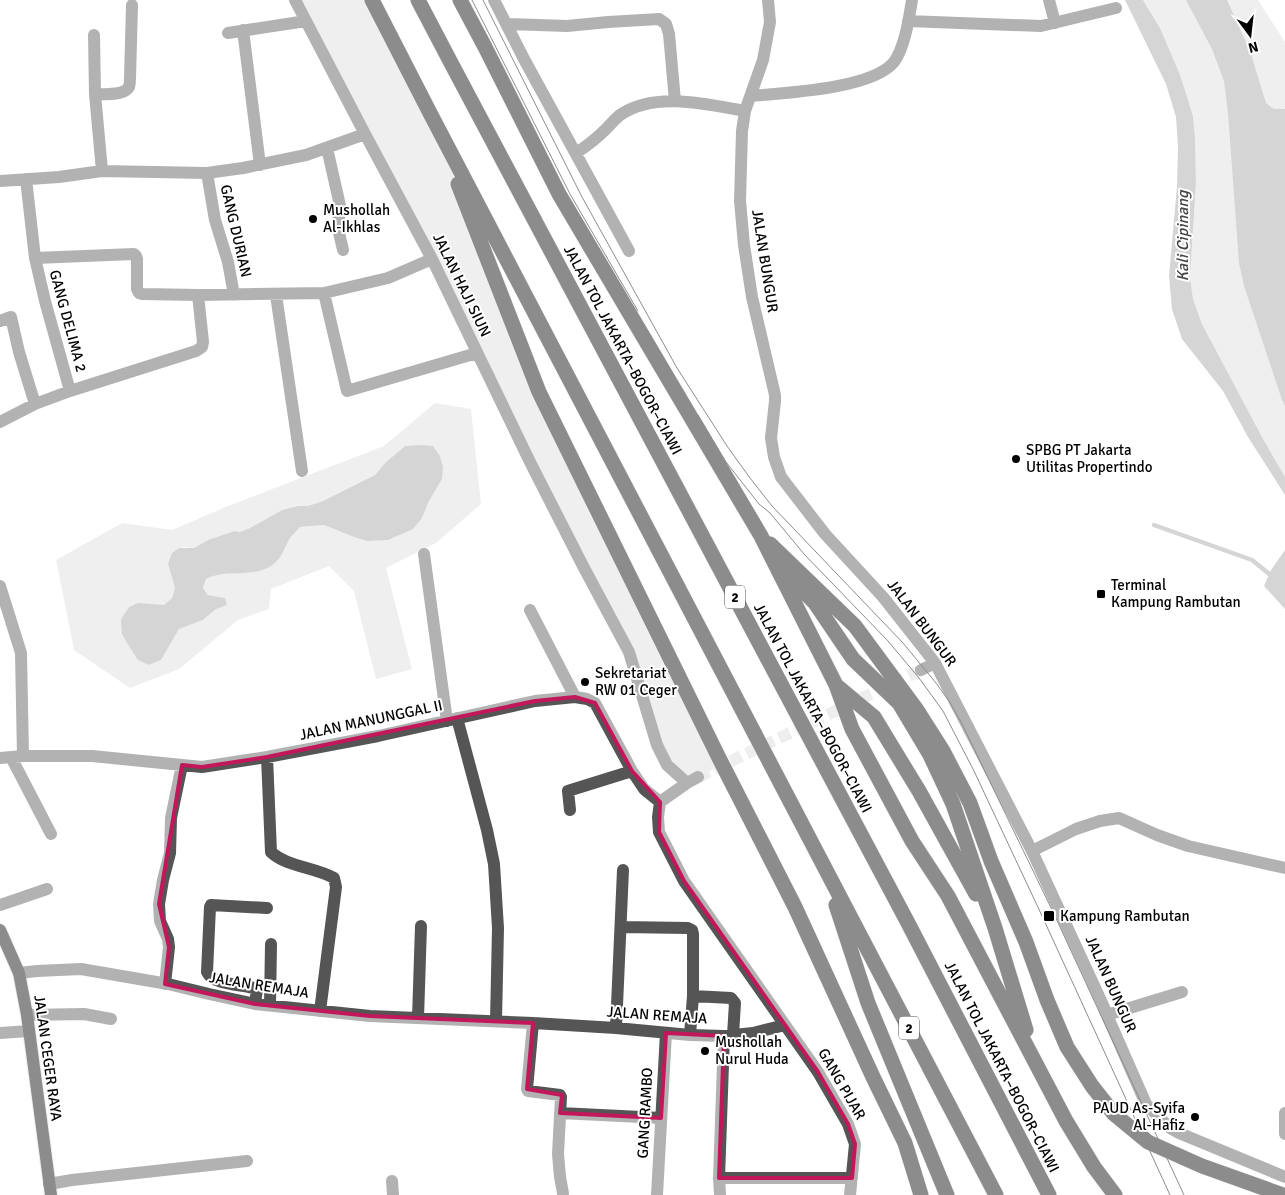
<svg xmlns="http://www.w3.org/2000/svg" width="1285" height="1195" font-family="Signika,sans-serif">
  <rect width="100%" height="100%" fill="#fff"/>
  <!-- green -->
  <path fill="#dcdcdc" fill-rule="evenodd" d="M295,0H372L431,115L539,392L724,764L687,783L667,765L629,652Z
    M1143,0H1258L1285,42V477L1262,437L1202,324L1193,299L1190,277L1196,183L1195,137L1193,116L1160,28Z
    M435,403L471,409L481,504L436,543L386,568L412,669L376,679L354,591L329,566L271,589L269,609L238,620L179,669L130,688L74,650L56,560L122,523L172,530L228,506L384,446ZM405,446L429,501L422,518L354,537L324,525L300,527L289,539L281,555L228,574L214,575L206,579L203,588L208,595L225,598L226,605L216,609L203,620L179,629L161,660L149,665L121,619L129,607L164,605L172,598L175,588L168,564L183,547L194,548L208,540L233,531L240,532L250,528L282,510L298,506H308L323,501L375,475L386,462Z"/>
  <!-- water -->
  <path fill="#a3a3a3" d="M1125,0H1143L1160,28L1180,75L1193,116L1195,137L1196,183L1190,277L1193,299L1202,324L1262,437L1285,477V495L1248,437L1223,391L1182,339L1172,309L1169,276L1177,186L1178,147L1176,117L1166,84Z
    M1186,0H1227L1250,51L1266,103L1274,109H1285V406L1282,400L1244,286L1239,263L1228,113L1224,81L1212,49Z
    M405,446L420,445L433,446L440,456L443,467L442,479L429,501L422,518L413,529L388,540L367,541L354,537L324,525L300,527C297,531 293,534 290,538C285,546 283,555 276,562C257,580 227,568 206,579L203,588L208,595L225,598L227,605L216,609L203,620L179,629L161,660L149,665L138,660L127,643L122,634L121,619L129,607L138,603L164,605L172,598L175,588L168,564L172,553L179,548H194L208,540L234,531L240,532L250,528L282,510L298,506H308L323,501L375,475L386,462Z
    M1285,550V609L1264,586L1271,570Z"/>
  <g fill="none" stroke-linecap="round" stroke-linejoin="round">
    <!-- stream -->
    <path stroke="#a3a3a3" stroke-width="4.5" d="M1154,525L1252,560L1273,577"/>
    <!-- minor-tunnel -->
    <path stroke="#d9d9d9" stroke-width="12" stroke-dasharray="12 6" stroke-linecap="butt" d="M698,777L921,670"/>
    <defs>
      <path id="major" d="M0,930L19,973L27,1015L51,1195"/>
      <path id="highway" d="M372,0L431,115L996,1195
        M418,0L450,61L908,923L1049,1195
        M460,0L485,47L559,194L761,536L836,685L852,729L912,841L948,896L1066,1121L1094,1167L1115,1195
        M458,184L539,392L718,756L795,907L873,1077L905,1143L921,1195
        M770,544L855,626L917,710L943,751L970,803L991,861L1026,942L1047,1000L1067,1047L1092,1086L1114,1114L1148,1142L1202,1166L1283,1195
        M786,574L815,603L853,659L899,703L930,755L953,804L995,928L1026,1030
        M837,686L874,717L919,791L976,894
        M836,905L868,1003L947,1195"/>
    </defs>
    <!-- major casing -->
    <use href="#major" stroke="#dbdbdb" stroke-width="14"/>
    <!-- highway casing -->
    <use href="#highway" stroke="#dbdbdb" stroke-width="16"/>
    <!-- minor -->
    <path stroke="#555" stroke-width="12" d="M295,0L365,134L432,259L530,462L583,566L629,652L657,745L667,765L687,783
      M494,0L524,59L629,251
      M768,0L770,22L763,60L745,111L742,131L740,201L744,245L752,297L775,395V401L771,438L774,457L781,477L825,534L883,597L935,663L1032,851L1103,1005L1107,1015L1146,1104L1170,1128L1179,1133L1285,1177
      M1049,0L1055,23
      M908,21L1041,26L1116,8
      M506,24L567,26L608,22L659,19L666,24L669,34L675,101
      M243,30L260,165
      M228,33L306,21
      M94,35L95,94L102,171
      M95,94C104,94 124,96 129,87C130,84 130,81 130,78L132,5
      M751,96C785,93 872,89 894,62C905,47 909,18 912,0
      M327,148L341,210L337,224L343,250
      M576,153C587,146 597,138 606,129C611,124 615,119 620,115C654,91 707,104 745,111
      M207,173L215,220L228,262L234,295
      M26,179L35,258L45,301L70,391
      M0,181L59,177L102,171L207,173L243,168L306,155L365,134
      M35,258L134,254L136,256L137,259V289L139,293L142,294L198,295L324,293L388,278L432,259
      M324,293L347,391L477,353
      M276,295L302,471
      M0,321L11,317L19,352L35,404
      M0,422L35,404L70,391L196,351L202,347L203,342L198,295
      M424,554L447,721
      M0,586L21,653L23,756
      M530,610L575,697
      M921,670L935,663
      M457,718L487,830L494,864L498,928L496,1021
      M11,757L51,834
      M267,757L271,852C287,867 315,867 334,878L336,887L320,1011
      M0,758L23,756H92L202,767L267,757L378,736L535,701L575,697L587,699L595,703L632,771L644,789L660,802L687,783L698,777
      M660,802L658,817L659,832L684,881L818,1072L848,1124L855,1144L850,1195
      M570,810L568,791L571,790L632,771
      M1032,851L1076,829L1100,821L1119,818L1157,835L1188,846L1285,868
      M0,905L47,889
      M621,927L688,928L692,930L693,934V996L690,1035
      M19,973L37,971L81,969L168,984L209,994L255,1004L370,1016L533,1023L616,1028L690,1035L724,1036L753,1033L785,1025
      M165,984L169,947L168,939L160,921L159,904L163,880L170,853L171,818L182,765
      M693,996L731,998L735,1003L733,1035
      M255,1004L257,989C244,984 214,986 207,972L210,907L211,905L267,908
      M270,1005L271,944
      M27,1015L84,1014L111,1019
      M1107,1015L1182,992
      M418,1018L421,926
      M533,1023L527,1089L528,1091L560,1095L561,1097L558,1154L560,1177L563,1193
      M616,1028L623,870
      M0,1033L29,1031
      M560,1113L661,1118
      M1285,1113V1134
      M719,1178H852
      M392,1181L393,1195
      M49,1184L72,1180L247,1161
      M657,1195L666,1033
      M720,1195L719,1178L724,1036"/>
    <!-- major -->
    <use href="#major" stroke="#000" stroke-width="12"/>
    <!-- highway -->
    <use href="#highway" stroke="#000" stroke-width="15"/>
    <!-- tram -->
    <path stroke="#000" stroke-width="1" d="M472,0L570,194L638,311
      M483,0L582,197L677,368L727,446L750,478L772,506L903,643L936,683L949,701L961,722L1054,914L1184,1195
      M698,415L726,462L759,504L770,513L804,554L888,641L919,678L943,711L974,771L1043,918L1170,1195"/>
  </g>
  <!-- marked area -->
  <path d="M0 0H1285V1195H0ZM575,697L595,703L632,771L660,802L659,832L684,881L818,1072L848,1124L855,1144L852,1178H719L724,1036L666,1033L661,1118L560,1113L562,1095L527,1089L533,1023L370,1016L255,1004L165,984L169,947L159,904L182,765L202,767L267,757L535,701Z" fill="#fff" fill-opacity=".55" fill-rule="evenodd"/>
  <path fill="none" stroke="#c2185b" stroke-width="4" stroke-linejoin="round" d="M575,697L595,703L632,771L660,802L659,832L684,881L818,1072L848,1124L855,1144L852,1178H719L724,1036L666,1033L661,1118L560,1113L562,1095L527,1089L533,1023L370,1016L255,1004L165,984L169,947L159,904L182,765L202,767L267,757L535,701Z"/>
  <!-- markers -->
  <g fill="#000" stroke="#fff" stroke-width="2">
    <circle cx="313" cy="219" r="5"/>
    <circle cx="1016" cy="459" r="5"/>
    <rect x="1096" y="589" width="10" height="10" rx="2.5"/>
    <circle cx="585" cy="682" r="5"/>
    <rect x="1043" y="910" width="12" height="12" rx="2.5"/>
    <circle cx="705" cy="1051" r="5"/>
    <circle cx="1195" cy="1117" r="5"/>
  </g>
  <g text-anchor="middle" stroke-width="4" stroke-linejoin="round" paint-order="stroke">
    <!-- shield labels -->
    <g fill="#fff" stroke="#4c4c4c" stroke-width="1">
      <rect x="725" y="585.5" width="20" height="23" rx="4"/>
      <rect x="899" y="1016.5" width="20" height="23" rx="4"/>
    </g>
    <g font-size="14" font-weight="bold" fill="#000">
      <text x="735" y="602">2</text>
      <text x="909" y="1033">2</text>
    </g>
    <!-- poi labels -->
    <g font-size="15" fill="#000" stroke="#fff" text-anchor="start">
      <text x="323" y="215">Mushollah<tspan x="323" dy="17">Al-Ikhlas</tspan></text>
      <text x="1026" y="455">SPBG PT Jakarta<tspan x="1026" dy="17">Utilitas Propertindo</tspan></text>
      <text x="1111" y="590">Terminal<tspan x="1111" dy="17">Kampung Rambutan</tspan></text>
      <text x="595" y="678">Sekretariat<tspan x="595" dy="17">RW 01 Ceger</tspan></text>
      <text x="1060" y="921">Kampung Rambutan</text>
      <text x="715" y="1047">Mushollah<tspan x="715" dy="17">Nurul Huda</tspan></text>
      <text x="1185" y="1113" text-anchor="end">PAUD As-Syifa<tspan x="1185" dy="17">Al-Hafiz</tspan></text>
    </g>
    <!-- street labels -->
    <g font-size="15" fill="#000" stroke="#fff">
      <text transform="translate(236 231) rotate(77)" y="5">GANG DURIAN</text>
      <text transform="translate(765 261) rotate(81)" y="5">JALAN BUNGUR</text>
      <text transform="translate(462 285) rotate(64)" y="5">JALAN HAJI SIUN</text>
      <text transform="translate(68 321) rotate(75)" y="5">GANG DELIMA 2</text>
      <text transform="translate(623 350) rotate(62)" y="5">JALAN TOL JAKARTA–BOGOR–CIAWI</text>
      <text transform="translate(922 623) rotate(53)" y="5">JALAN BUNGUR</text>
      <text transform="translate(813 708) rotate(62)" y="5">JALAN TOL JAKARTA–BOGOR–CIAWI</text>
      <text transform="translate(371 720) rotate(-12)" y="5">JALAN MANUNGGAL II</text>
      <text transform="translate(1111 984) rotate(66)" y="5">JALAN BUNGUR</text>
      <text transform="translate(259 985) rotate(9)" y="5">JALAN REMAJA</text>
      <text transform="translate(657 1015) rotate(4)" y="5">JALAN REMAJA</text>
      <text transform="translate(48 1058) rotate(82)" y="5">JALAN CEGER RAYA</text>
      <text transform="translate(1002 1067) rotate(63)" y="5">JALAN TOL JAKARTA–BOGOR–CIAWI</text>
      <text transform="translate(842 1084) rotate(60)" y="5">GANG PIJAR</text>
      <text transform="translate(645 1113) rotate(-87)" y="5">GANG RAMBO</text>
    </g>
    <!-- water labels -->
    <g font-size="16" font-style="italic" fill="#444" stroke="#fff">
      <text transform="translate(1182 236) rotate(-90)" y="6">Kali Cipinang</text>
    </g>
  </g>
  <!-- north arrow -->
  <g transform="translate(1250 35) rotate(165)" stroke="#ffffff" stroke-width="4" paint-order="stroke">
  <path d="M0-4L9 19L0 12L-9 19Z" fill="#000000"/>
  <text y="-8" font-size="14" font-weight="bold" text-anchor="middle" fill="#000000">N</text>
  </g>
</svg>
